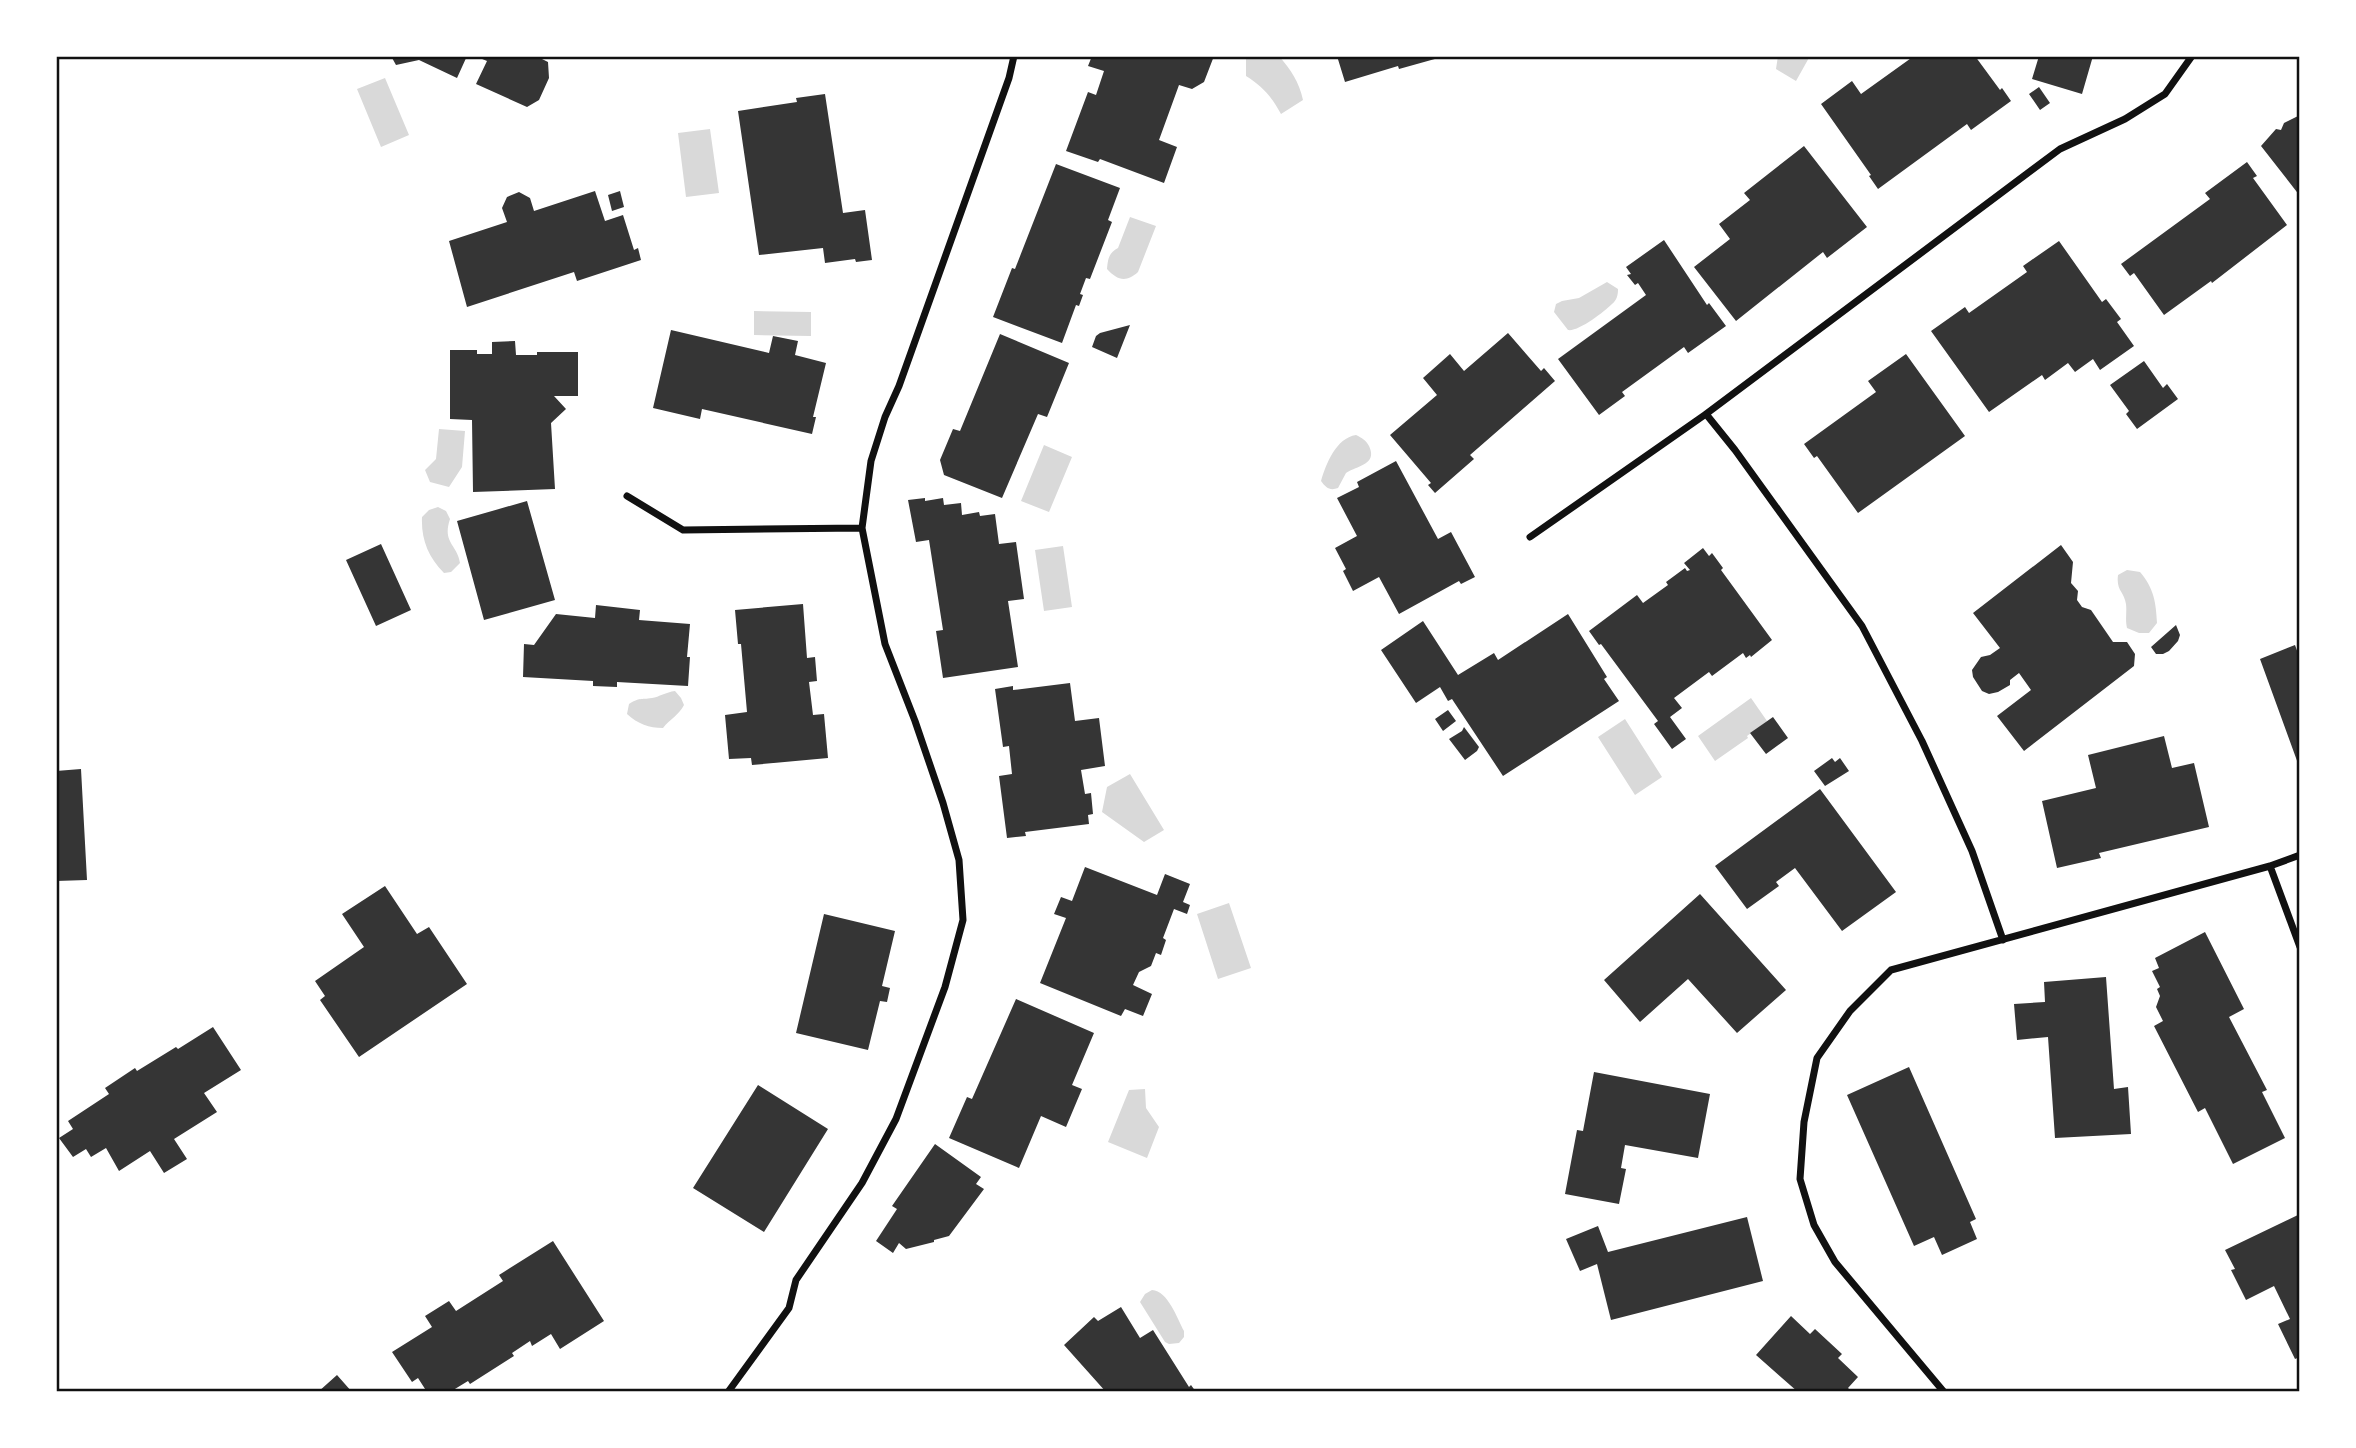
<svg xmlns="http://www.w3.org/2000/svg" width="2356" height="1448" font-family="'Roboto Condensed',sans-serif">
  <rect width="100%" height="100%" fill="#fff"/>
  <!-- water -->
  <path fill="#d9d9d9" d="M1246,56H1279C1291,70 1299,82 1303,100L1281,114C1272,97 1262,86 1246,76Z
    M1778,56H1810L1796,81L1776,69Z
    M385,78L409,135L381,147L357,89Z
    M710,129L719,193L686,197L678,133Z
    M1130,217L1156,226L1138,272C1126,283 1117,280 1107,269C1108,258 1109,253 1118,248Z
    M1607,282L1618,289C1618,295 1617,300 1612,304C1604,312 1578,332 1568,330L1554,312L1556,304L1562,301L1579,298Z
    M754,311L811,312V336L754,335Z
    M439,429L465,431L462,467L449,487L430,482L425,470L436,459Z
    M1356,435C1362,438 1366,440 1369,446C1378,465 1356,466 1346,473L1338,488C1330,491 1326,488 1321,481C1326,464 1336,438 1356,435Z
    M1044,445L1072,457L1049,512L1021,501Z
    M438,507L446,511L450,519C442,543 457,544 460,563L451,572L444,573C428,557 421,539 422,517L429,510Z
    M1063,546L1072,607L1044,611L1035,550Z
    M2127,570L2140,572C2154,588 2156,603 2157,623L2149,633H2139L2127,628C2125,619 2127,612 2126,604C2124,591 2116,591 2118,575Z
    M675,691L681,698L684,705C679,715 670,719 663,728C649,728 638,724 627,714L629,704C640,697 640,700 652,698C659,697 666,692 675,691Z
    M1751,698L1767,721L1747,736L1748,738L1715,761L1698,736Z
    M1625,719L1662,777L1635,795L1598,737Z
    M1130,774L1164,830L1144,842L1102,812L1107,787Z
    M1229,903L1251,968L1218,979L1197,914Z
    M1145,1089L1146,1108L1159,1127L1147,1158L1108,1142L1129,1090Z
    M1152,1290C1168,1291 1177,1318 1184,1331V1337L1179,1343L1169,1344L1165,1342L1140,1302L1145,1294Z"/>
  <!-- building -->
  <path fill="#353535" d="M391,56H467L457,78L419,60L396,65Z
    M475,56H536L548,62L549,78L539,100L527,107L476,84L487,61Z
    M1092,56H1214L1204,82L1192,89L1179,85L1159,140L1177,147L1164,183L1100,159L1098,162L1066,151L1088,92L1096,95L1104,71L1088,66Z
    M1337,56H1442V57L1399,69L1398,66L1345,82Z
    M1914,56H1943L1945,58L1949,56H1975L2000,90L2002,88L2011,101L1971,130L1967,124L1878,189L1869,176L1871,175L1821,104L1852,81L1861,94Z
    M2039,56H2093L2082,94L2032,79Z
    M2039,87L2050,103L2040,110L2029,94Z
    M825,94L843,213L865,210L872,260L856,262L855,259L825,263L823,248L759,255L738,111L797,102L796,98Z
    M2300,115V196L2261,146L2276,129L2281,130L2284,123Z
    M1804,146L1867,227L1827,258L1823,252L1736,321L1694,267L1730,239L1719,224L1750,200L1744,193Z
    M2247,162L2257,176L2253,178L2287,225L2212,283L2211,281L2164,315L2134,273L2130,276L2121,264L2210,199L2205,193Z
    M1056,164L1120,188L1108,220L1112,222L1090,279L1086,278L1080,294L1083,295L1079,306L1076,305L1062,343L993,317L1012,268L1015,269Z
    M595,191L605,221L623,215L634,250L638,248L641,260L577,281L574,272L467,307L449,241L507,222L502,208L507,197L519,192L530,198L534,211Z
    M620,191L624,207L612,211L608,195Z
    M1664,240L1707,305L1709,303L1726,326L1688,353L1684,347L1622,392L1625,396L1599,415L1558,359L1646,295L1638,283L1635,285L1627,275L1631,274L1626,267Z
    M2059,241L2102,302L2106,299L2121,319L2117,322L2134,346L2100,370L2093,359L2075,372L2068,363L2045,380L2042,375L1989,412L1931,331L1965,307L1969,313L2027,272L2023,266Z
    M1130,325L1117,358L1092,347L1096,336L1100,333Z
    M671,330L769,353L773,336L798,341L795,355L826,363L813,417H816L812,434L702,409L700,419L653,408Z
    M1508,333L1541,371L1544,368L1555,381L1470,455L1474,459L1435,493L1428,485L1431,483L1390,435L1437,395L1423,378L1450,354L1464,371Z
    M1000,334L1069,363L1047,417L1038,414L1002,498L944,475L940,460L953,429L960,431Z
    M515,341L516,355H537V352H578V396H554L566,409L551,423L555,489L473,492L472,420L450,419V350H477V354H492V342Z
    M1906,354L1965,436L1858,513L1817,456L1814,458L1804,444L1876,392L1868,381Z
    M2144,361L2163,388L2167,384L2178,399L2137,429L2126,414L2129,411L2110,385Z
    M1396,461L1438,539L1451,532L1475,577L1461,584L1459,581L1399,614L1379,577L1353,591L1343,571L1346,569L1335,548L1357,536L1337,498L1359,487L1357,482Z
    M925,498V501L943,498L944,505L961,503L962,515L979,512L980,516L995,514L999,544L1016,542L1024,599L1008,601L1018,667L943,678L936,631L943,630L929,540L916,542L908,500Z
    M527,501L555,600L484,620L457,521Z
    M381,544L411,610L376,626L346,560Z
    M2061,545L2073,562L2071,583L2078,591L2077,600L2082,607L2091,610L2113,642H2127L2135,654L2134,666L2024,751L1997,716L2031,690L2019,673L2010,680V685L1998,692L1989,694L1982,691L1973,677L1972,670L1981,657L1990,655L2000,648L1973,613Z
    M1703,548L1709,556L1712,553L1723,568L1721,570L1772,640L1751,657L1750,655L1746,658L1743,653L1712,676L1709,672L1674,698L1682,708L1670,717L1686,739L1672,749L1654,724L1658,721L1601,644L1599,645L1589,631L1637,595L1643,603L1668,585L1666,582L1685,568L1687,571L1690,570L1684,563Z
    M803,604L807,658L815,657L817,681L809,682L813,715L824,714L828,758L752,765L751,758L729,759L725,715L747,712L741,644H738L735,610Z
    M596,605L640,610L639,620L690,624L687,657H690L688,686L617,682V687L593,686V681L523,677L524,644L534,645L556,614L595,618Z
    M1568,614L1607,677L1604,679L1619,701L1503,776L1452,699L1448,701L1440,687L1416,703L1381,650L1423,621L1458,675L1494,653L1498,660Z
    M2176,625L2180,635L2178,641L2169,651L2163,654H2156L2151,647Z
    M2295,645L2300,659V769L2260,659Z
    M1070,683L1075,721L1099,718L1105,766L1081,770L1085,794L1091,793L1093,814L1088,815L1089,824L1025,832L1026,836L1007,838L999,776L1012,774L1009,746L1003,747L995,689L1013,686V690Z
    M1448,710L1456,721L1443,731L1435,719Z
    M1773,717L1788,738L1766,754L1750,733Z
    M1464,727L1479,747L1477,751L1465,760L1449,739L1462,731Z
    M2164,736L2172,768L2194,763L2209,827L2099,853L2101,858L2057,868L2042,801L2096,788L2088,755Z
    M1832,758L1835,762L1840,758L1849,771L1825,786L1814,771Z
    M81,769L87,880L56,881V771Z
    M1820,789L1896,892L1842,931L1795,868L1776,882L1779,886L1747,909L1715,866Z
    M1085,867L1157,895L1165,874L1190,884L1183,902L1190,905L1187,914L1174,909L1163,938L1166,940L1161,955L1156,953L1151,966L1139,972L1133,985L1152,994L1143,1016L1125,1009L1121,1016L1040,983L1066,918L1054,914L1061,897L1072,901Z
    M385,886L417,934L429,927L467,984L359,1057L320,1000L325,996L315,981L364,947L342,914Z
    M1700,894L1786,990L1737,1033L1688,979L1640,1022L1604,980Z
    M824,914L895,931L882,986L890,988L887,1002L880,1001L868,1050L796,1033Z
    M2205,932L2244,1009L2229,1017L2267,1090L2262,1092L2285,1138L2233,1164L2205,1108L2198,1112L2154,1026L2163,1021L2156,1007L2160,996L2157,989L2160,987L2152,971L2159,968L2155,958Z
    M2106,977L2114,1089L2128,1087L2131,1134L2055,1138L2048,1037L2017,1040L2014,1004L2045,1002L2044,982Z
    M1016,999L1094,1033L1072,1085L1082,1089L1066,1127L1041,1116L1019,1168L949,1138L967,1097L972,1099Z
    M213,1027L241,1070L204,1093L217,1112L174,1139L187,1159L164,1173L150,1151L119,1171L106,1148L91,1157L86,1149L73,1157L59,1138L73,1129L68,1121L109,1094L105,1088L135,1068L137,1071L176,1047L178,1049Z
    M1909,1067L1976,1219L1970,1222L1977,1239L1942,1255L1934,1237L1914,1246L1847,1095Z
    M1594,1072L1710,1094L1698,1158L1625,1145L1621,1168L1626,1169L1619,1204L1565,1194L1577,1130L1583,1131Z
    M758,1085L828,1129L764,1232L693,1188Z
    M935,1144L981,1177L976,1184L984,1189L949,1236L934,1240V1242L906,1249L899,1243L893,1253L876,1241L897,1209L892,1206Z
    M2300,1214V1357L2295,1359L2278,1324L2290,1319L2274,1286L2246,1300L2231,1270L2235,1269L2225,1250Z
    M1747,1217L1763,1281L1611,1320L1597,1264L1580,1271L1566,1239L1598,1226L1608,1252Z
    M553,1241L604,1321L560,1349L551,1334L532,1346L530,1341L512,1353L514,1356L470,1384L468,1381L450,1392H427L418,1378L412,1382L392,1352L432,1327L425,1316L449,1301L456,1311L503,1281L499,1275Z
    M1121,1307L1140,1338L1153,1330L1189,1387L1191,1385L1196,1392H1106L1064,1345L1094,1317L1098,1321Z
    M1791,1316L1810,1334L1815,1329L1842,1354L1838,1358L1858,1377L1848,1388L1852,1392H1798L1756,1355Z
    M337,1375L352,1392H318Z"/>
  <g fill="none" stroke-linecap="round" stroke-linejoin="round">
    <!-- minor -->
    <path stroke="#111" stroke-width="7" d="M1706,414L1735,450L1862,626L1922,741L1972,851L2003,940
      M627,496L683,530L862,528
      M1530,537L1706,414L2060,149L2125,119L2165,94L2192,56
      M2270,866L2300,947
      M728,1392L789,1308L796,1280L862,1183L896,1119L945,987L963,920L959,860L943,803L915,721L885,644L862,528L871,461L885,417L899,386L1009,78L1014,56
      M1944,1392L1835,1262L1814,1225L1800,1179L1804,1122L1817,1058L1850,1011L1891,970L2270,866L2300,855"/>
  </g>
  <!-- border -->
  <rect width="2356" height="1448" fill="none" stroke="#ffffff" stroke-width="116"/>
  <rect x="58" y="58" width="2240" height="1332" fill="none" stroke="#111" stroke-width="2.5"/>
</svg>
